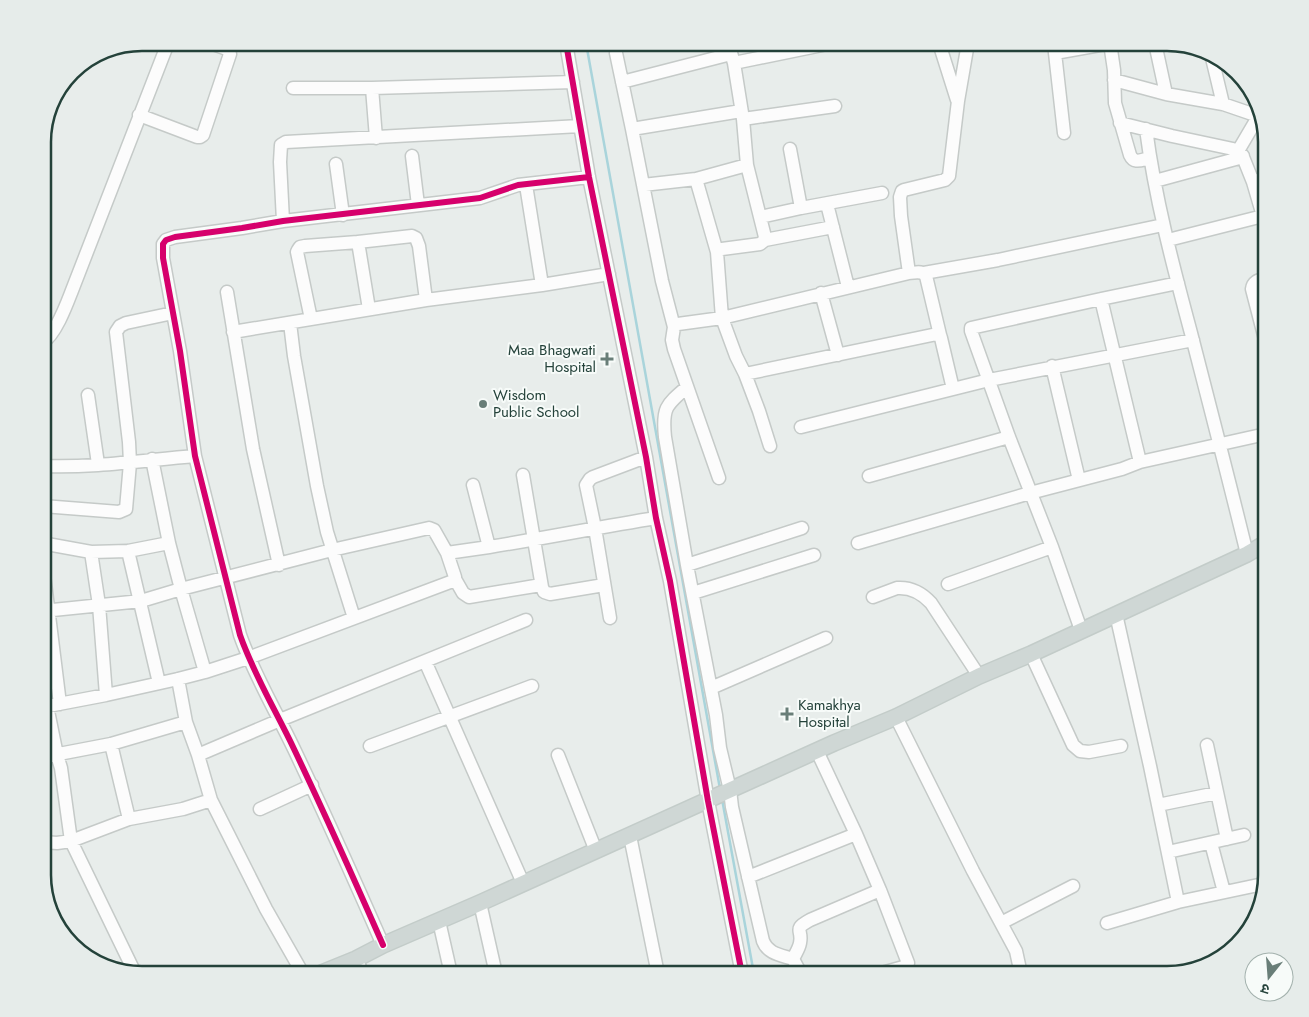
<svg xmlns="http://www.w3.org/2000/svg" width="1309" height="1017" font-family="Jost,'Noto Sans Devanagari',sans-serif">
  <rect width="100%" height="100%" fill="#e8edeb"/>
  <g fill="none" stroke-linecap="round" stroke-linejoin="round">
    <!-- stream -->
    <path stroke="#a9d4db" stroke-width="2.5" d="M586,43L720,789
      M722,799L754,974"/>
    <defs>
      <path id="minor" d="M566,43L589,177L646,457L656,518L670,581L708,801L742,974
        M728,43L734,63L743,119L747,165L765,237V240L760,244L722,249L717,252L722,318L736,356L745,374L759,411L770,446
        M939,43L957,100
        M1054,43L1055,53L1111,43
        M1110,43L1114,70L1115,103L1130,155C1134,164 1141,160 1150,158
        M1155,43L1166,94
        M616,53L632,129L662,281L674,327
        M1055,53L1064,133
        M1212,58L1223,104
        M734,63L832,43
        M1114,80L1166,94L1223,104L1261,117
        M622,82L731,54
        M293,88H372L376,138
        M372,88L573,82
        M139,115L197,137H200L203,135L230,54L227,49L210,43
        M743,119L835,106
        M1120,123L1172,136L1233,149L1238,151L1243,156
        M632,129L741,111
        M1146,129C1155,198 1173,266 1191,333C1210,407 1229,480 1247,554
        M1238,151L1258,117
        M412,156L418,205
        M336,164L343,215
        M696,179L717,252
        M1155,181L1243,157L1253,182L1263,216L1168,240
        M1253,182L1266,178
        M526,185L542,285
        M643,185L696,179L747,165
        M827,204L848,287
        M801,208L882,193
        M760,217L801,208L790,149
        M283,221L280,162L281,145L286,142L580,126
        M765,240L833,227
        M358,242L369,309
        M909,273L901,216L900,197L902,191L904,190L945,180L949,176L958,101L968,43
        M924,273L998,260L1163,225
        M1266,278C1259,280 1253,281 1252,289L1266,343
        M227,292L253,449L279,565
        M821,293L838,355
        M1101,299L1140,462L1266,434
        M311,319L297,252L298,250L300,247L305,246L358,242L412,236L416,238L419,246L426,300
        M290,323L294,356L317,486L327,532L354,618
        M233,332L426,300L542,285L609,274
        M43,342C55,335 66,306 71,293L168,43
        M1052,366L1079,480
        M745,374L937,334L940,335L941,338L953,389
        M687,387C666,405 662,408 665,437L687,565L716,715L720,748L730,790L732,807L763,941C768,954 781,955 793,959L801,974
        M88,395L98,464
        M801,427L989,380L1193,340
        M152,459L169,543L181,589L205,672
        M43,466C94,468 145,460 195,456
        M523,475L542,587L544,592L550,594L604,585
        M869,476L1009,437
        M719,478L674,349L672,340L674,327L678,324L722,318L909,273C915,273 922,270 926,276L940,335
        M473,485L489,547C545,538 600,527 656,518
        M43,506L119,512L126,509L130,463L129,442L116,332L120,326L126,323L173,313
        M858,543L1030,493L1122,469L1140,462
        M43,545L45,544H47L91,552L128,551L169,543
        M128,551L159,683
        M91,552L99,605L106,695
        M447,553L489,547
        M687,565L802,528
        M43,567L60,704
        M455,579L463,593L469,597L541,585
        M948,584L1052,547
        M693,593L814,555
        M873,597L897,588C911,587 922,593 931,603L979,676
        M1116,614L1150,766L1178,902
        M610,618L595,528L586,485L590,479L593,477L646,457
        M1081,630L1052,547L1009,437L971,331V328L1101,299L1178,283
        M1031,654L1073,745L1080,751L1089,752L1121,746
        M425,661L523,883
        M178,679L186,722L198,755L211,800L266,909L303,974
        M711,688L826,638
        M47,706L57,755L61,768L71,841L134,971
        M43,707L106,695L178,679L205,672L248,658L453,581L455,577L447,553L434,530L429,528L332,550L181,589L141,601L43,611
        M896,717L973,871L1016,951L1021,974
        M111,744L129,819
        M1207,745L1227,839
        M370,746L532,686
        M817,751L856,834L880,890L908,963L907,966L878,974
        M198,755L280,720L526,620
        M558,755L596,851
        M43,757L111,744L186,722
        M1158,805L1217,793
        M260,809L312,785
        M630,836L658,974
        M43,842L57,843L71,841L129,819L183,809L211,800
        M1211,843L1224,892
        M1168,852L1244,835
        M748,877L856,834
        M480,903L496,974
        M439,921L451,974
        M1001,923L1073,886
        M1107,923L1178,902L1263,884
        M383,945C354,879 325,814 294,749C276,711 254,675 240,635L195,456L180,351L163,258V244L166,240L175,237L242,228L283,221L480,198L518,185L589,177
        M356,959L363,974
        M793,959C795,954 799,949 800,943C803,929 792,930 810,920L880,890"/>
      <path id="major" d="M319,974L356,959L383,945L480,903L834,743L896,717L979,676L1031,654L1247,554L1266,543"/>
    </defs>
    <!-- minor casing -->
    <use href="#minor" stroke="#c5cac8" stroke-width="15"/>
    <!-- major casing -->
    <use href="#major" stroke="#c3ccc9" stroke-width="18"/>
    <!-- minor -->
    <use href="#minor" stroke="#fcfcfc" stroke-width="12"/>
    <!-- major -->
    <use href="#major" stroke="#cfd7d5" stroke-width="15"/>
    <defs>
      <path id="cycleway" d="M566,43L589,177L646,457L656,518L670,581L708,801L742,974
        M383,945C354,879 325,814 294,749C276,711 254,675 240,635L195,456L180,351L163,258V244L166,240L175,237L242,228L283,221L480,198L518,185L589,177"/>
    </defs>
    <!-- cycleway casing -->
    <use href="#cycleway" stroke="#f7fbf9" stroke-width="9"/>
    <!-- cycleway -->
    <use href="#cycleway" stroke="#d6006c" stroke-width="6"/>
  </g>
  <!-- markers -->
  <g fill="#697e78" stroke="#f7fbf9" stroke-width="2">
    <path d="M604.5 351.5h5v5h5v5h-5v5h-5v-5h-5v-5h5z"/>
    <circle cx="483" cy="404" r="5"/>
    <path d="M784.5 706.5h5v5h5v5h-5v5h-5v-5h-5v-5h5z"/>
  </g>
  <g text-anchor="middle" stroke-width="4" stroke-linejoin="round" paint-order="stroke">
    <!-- poi labels -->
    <g font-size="15" fill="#24423a" stroke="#f7fbf9" text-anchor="start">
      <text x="596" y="355" text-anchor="end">Maa Bhagwati<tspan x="596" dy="17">Hospital</tspan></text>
      <text x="493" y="400">Wisdom<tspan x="493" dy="17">Public School</tspan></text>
      <text x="798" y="710">Kamakhya<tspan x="798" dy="17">Hospital</tspan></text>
    </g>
  </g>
  <!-- crop -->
  <path d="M0 0H1309V1017H0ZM142 51H1167A91 91 0 0 1 1258 142V875A91 91 0 0 1 1167 966H142A91 91 0 0 1 51 875V142A91 91 0 0 1 142 51Z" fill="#e6ecea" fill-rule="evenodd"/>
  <path fill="none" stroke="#24423a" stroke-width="2.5" d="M142 51H1167A91 91 0 0 1 1258 142V875A91 91 0 0 1 1167 966H142A91 91 0 0 1 51 875V142A91 91 0 0 1 142 51Z"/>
  <!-- north arrow -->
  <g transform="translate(1269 977) rotate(197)"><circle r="24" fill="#f7fbf9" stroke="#a3b1ad"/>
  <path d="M0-4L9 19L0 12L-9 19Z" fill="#697e78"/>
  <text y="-8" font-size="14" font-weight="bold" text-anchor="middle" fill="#24423a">उ</text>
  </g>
</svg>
